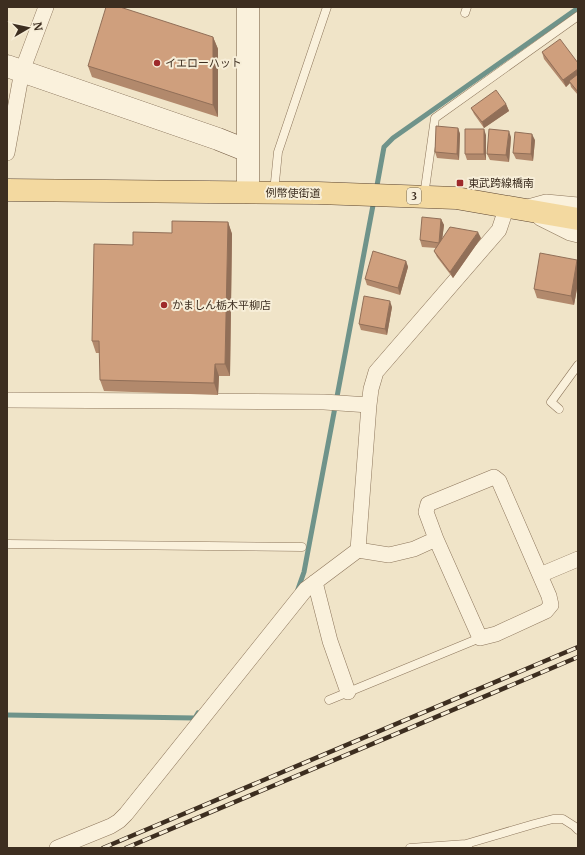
<svg xmlns="http://www.w3.org/2000/svg" width="585" height="855" font-family="Merriweather,'Noto Sans JP',serif">
  <rect width="100%" height="100%" fill="#f0e4c8"/>
  <g fill="none" stroke-linecap="round" stroke-linejoin="round">
    <!-- stream -->
    <path stroke="#6f938a" stroke-width="5" d="M376,191L384,147L393,138L578,8
      M298,589L304,572L374,200
      M7,715L195,718L198,713"/>
    <defs>
      <path id="lane" d="M465,13L467,7
        M274,192L278,152L327,7
        M424,196L435,118L578,16
        M559,409L551,402L578,365
        M7,544L302,547
        M329,700L480,638
        M466,844L534,824L553,819H563L574,826L578,830
        M410,848L466,844L468,847"/>
      <path id="street" d="M7,153L22,71L46,7
        M528,207L546,202L578,205
        M540,218L570,233L578,235
        M7,400L324,402L369,405L371,389L376,372L499,230L507,206
        M494,477L499,481L549,596L551,605L546,611L496,634L480,638L436,539L426,512L428,504Z
        M358,550L369,405
        M540,575L578,559
        M315,582L330,641L348,692
        M57,848L111,826L119,821L126,814L306,589L358,550L389,555L414,549L436,539"/>
      <path id="secondary" d="M7,66L218,139L248,151
        M248,192V7"/>
      <path id="primary" d="M7,190L318,193L456,198L578,219"/>
    </defs>
    <!-- lane casing -->
    <use href="#lane" stroke="#8d765c" stroke-width="9"/>
    <!-- street casing -->
    <use href="#street" stroke="#8d765c" stroke-width="16"/>
    <!-- secondary casing -->
    <use href="#secondary" stroke="#6f573f" stroke-width="23"/>
    <!-- primary casing -->
    <use href="#primary" stroke="#5b4430" stroke-width="23"/>
    <!-- lane -->
    <use href="#lane" stroke="#faf1dc" stroke-width="8"/>
    <!-- street -->
    <use href="#street" stroke="#faf1dc" stroke-width="15"/>
    <!-- secondary -->
    <use href="#secondary" stroke="#faf1dc" stroke-width="22"/>
    <!-- primary -->
    <use href="#primary" stroke="#f3d9a0" stroke-width="22"/>
    <defs>
      <path id="rail" d="M103,848L578,647
        M126,848L578,657"/>
    </defs>
    <!-- rail casing -->
    <use href="#rail" stroke="#3d2e20" stroke-width="4.5"/>
    <!-- rail -->
    <use href="#rail" stroke="#f7eed8" stroke-width="3" stroke-dasharray="9" stroke-linecap="butt"/>
  </g>
  <!-- wall -->
  <path fill="#b2896c" d="M213,37L218,49V117L92,77L88,66Z
    M542,52L578,63V95L571,87L570,83L566,87L544,59Z
    M506,104L509,111L484,128L474,114L471,108Z
    M458,128L460,134L459,160L437,158L435,152Z
    M486,135V160H467L465,154Z
    M511,137L509,162L490,160L487,154Z
    M535,140L533,161L516,159L513,153Z
    M441,219L444,225L442,239L481,238L453,278L437,257L434,251L436,248L422,247L420,240Z
    M228,222L232,234L230,376H219L218,395L104,391L100,380V353H96L92,341L133,245L172,233Z
    M577,260L578,262V283L574,305L537,298L534,289Z
    M406,261L408,267L400,295L367,285L365,279Z
    M392,307L387,335L361,330L359,324Z"/>
  <!-- shaded-wall -->
  <path fill="#916f58" d="M213,37L218,49V117L213,105Z
    M578,69V77L569,81L570,83L566,87L563,80Z
    M506,104L509,111L484,128L482,122Z
    M458,128L460,134L459,160L457,154Z
    M484,129L486,135V160L484,154Z
    M509,131L511,137L509,162L506,155Z
    M532,134L535,140L533,161L531,154Z
    M441,219L444,225L441,249L439,243Z
    M228,222L232,234L230,376L225,364Z
    M478,232L481,238L453,278L450,272Z
    M577,260L578,262V283L574,305L571,296Z
    M406,261L408,267L400,295L398,288Z
    M390,301L392,307L387,335L385,329Z
    M215,364L219,376L218,395L214,383Z"/>
  <!-- building -->
  <path fill="#cf9f7d" stroke="#916f58" d="M106,7H120L213,37V105L88,66Z
    M560,39L578,63V69L563,80L542,52Z
    M578,74V92L569,81Z
    M496,90L506,104L482,122L471,108Z
    M436,126L458,128L457,154L435,152Z
    M465,129H484V154H465Z
    M489,129L509,131L506,155L487,154Z
    M515,132L532,134L531,154L513,153Z
    M422,217L441,219L439,243L420,240Z
    M172,221L228,222L225,364H215L214,383L100,380L99,341H92L94,244L133,245V232L172,233Z
    M450,227L478,232L450,272L434,251Z
    M373,251L406,261L398,288L365,279Z
    M540,253L577,260L571,296L534,289Z
    M364,296L390,301L385,329L359,324Z"/>
  <!-- markers -->
  <g fill="#9e2a2b" stroke="#f7eed8" stroke-width="1.5">
    <circle cx="157" cy="63" r="4"/>
    <rect x="456" y="179" width="8" height="8" rx="2"/>
    <circle cx="164" cy="305" r="4"/>
  </g>
  <g text-anchor="middle" stroke-width="4" stroke-linejoin="round" paint-order="stroke">
    <!-- shield labels -->
    <rect fill="#f7eed8" stroke="#756857" stroke-width="1" x="407" y="188" width="14" height="16" rx="3"/>
    <g font-size="10" font-weight="bold" fill="#3d2e20">
      <text x="414" y="200">3</text>
    </g>
    <!-- poi labels -->
    <g font-size="11" fill="#3d2e20" stroke="#f7eed8" text-anchor="start">
      <text x="165" y="67">イエローハット</text>
      <text x="468" y="187">東武跨線橋南</text>
      <text x="172" y="309">かましん栃木平柳店</text>
    </g>
    <!-- street labels -->
    <g font-size="11" fill="#3d2e20" stroke="#f7eed8">
      <text transform="translate(293 193) rotate(1)" y="4">例幣使街道</text>
    </g>
  </g>
  <!-- border -->
  <rect width="585" height="855" fill="none" stroke="#3d2e20" stroke-width="16"/>
  <!-- north arrow -->
  <g transform="translate(28 28) rotate(81)" stroke="#f7eed8" stroke-width="3" paint-order="stroke">
  <path d="M0-3L7 15L0 10L-7 15Z" fill="#3d2e20"/>
  <text y="-6" font-size="11" font-weight="bold" text-anchor="middle" fill="#3d2e20">N</text>
  </g>
</svg>
